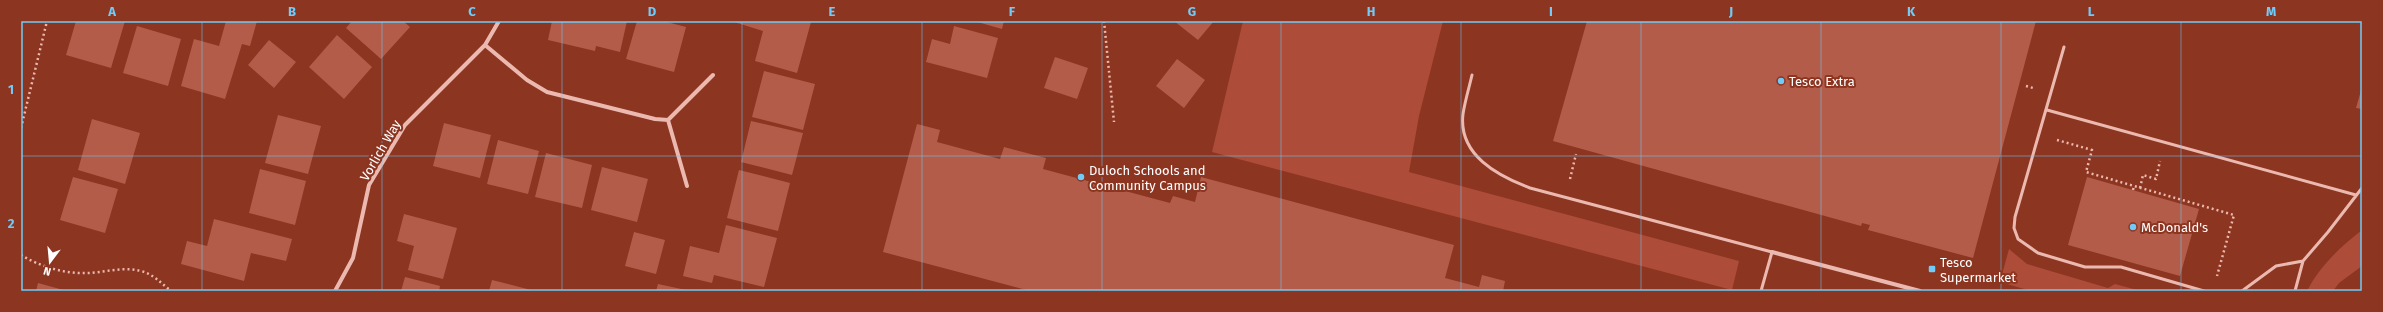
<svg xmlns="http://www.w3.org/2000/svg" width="2383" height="312" font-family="'Fira Sans',sans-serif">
  <rect width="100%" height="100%" fill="#8c3521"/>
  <!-- green -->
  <path fill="#ac4c39" d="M1243,21H1443L1419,116L1409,172L1739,261L1732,290L1212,152Z
    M2362,230V266L2339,283L2333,291H2307C2320,266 2340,247 2362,230Z
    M2009,249L2027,264L2108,288L2115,284L2141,291H2031L2000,282Z"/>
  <!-- building -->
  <path fill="#b45c4a" d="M76,21H125L111,68L66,55Z
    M226,21H257L250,46L242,44L225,99L181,86L194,39L219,46Z
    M352,21H403L410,27L381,59L346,28Z
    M552,21H627L620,52L596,46L595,51L548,40Z
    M637,21H663L686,27L674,72L626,59Z
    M731,21L811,22L797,73L755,61L763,31Z
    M974,21H1004L1002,29Z
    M1174,21H1214L1198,40Z
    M1587,21H2036L1973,258L1868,230L1870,225L1862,223L1861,226L1553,141Z
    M137,26L181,39L168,86L123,73Z
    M954,26L998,38L987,78L926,62L932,39L950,44Z
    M337,35L372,67L344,99L309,67Z
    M269,40L296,62L274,88L248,65Z
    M1055,57L1088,68L1077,99L1044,88Z
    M1177,59L1205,80L1184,108L1156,86Z
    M764,71L815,84L803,130L752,117Z
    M2362,87V109L2356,108Z
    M278,115L321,126L308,174L265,163Z
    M92,119L140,133L125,184L78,170Z
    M751,121L803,133L792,175L741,162Z
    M444,123L491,135L480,178L433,166Z
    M917,124L940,130L937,142L1000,159L1004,147L1046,158L1043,169L1170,203L1173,196L1195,202L1201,177L1454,245L1445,278L1479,287L1482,275L1505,281L1503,291H1030L883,252Z
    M498,140L539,151L528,194L487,184Z
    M546,153L592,165L582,208L535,197Z
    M602,167L648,179L637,222L591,210Z
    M260,169L306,181L295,225L249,213Z
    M739,170L790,183L778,231L727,218Z
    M73,177L118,189L105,233L60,220Z
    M2087,177L2199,209L2180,276L2068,245Z
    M404,214L457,228L443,279L408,270L414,246L397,241Z
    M214,219L292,239L286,261L251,253L244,281L181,264L187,241L207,246Z
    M726,225L777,238L764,287L714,275L712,283L683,276L690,246L719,253Z
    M634,232L665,240L656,274L625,266Z
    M405,277L440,286L439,291H401Z
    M492,280L531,290V291H489Z
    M38,283L67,291H36Z
    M658,284L686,290V291H656Z"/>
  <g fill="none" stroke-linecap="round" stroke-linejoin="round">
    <!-- path -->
    <path stroke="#ebb9af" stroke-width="2.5" stroke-dasharray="2 3" stroke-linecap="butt" d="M1104,21L1114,122
      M2026,86L2033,88
      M21,128L47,21
      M2057,140L2092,150L2086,172L2134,186
      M1570,179L1576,154
      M2140,188L2143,175L2156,179L2160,161
      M2133,190L2134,186L2234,215L2217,276
      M21,255C39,266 64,274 86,273C104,273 122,266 141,271C153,274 161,283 171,291"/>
    <!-- lane -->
    <path stroke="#ebb9af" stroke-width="3" d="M2064,47L2015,217L2014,228L2018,239L2038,253L2085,267H2121L2204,291
      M1472,75C1469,88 1465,101 1463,114C1458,155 1498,176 1530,188L1772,252L1761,291
      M2047,110L2356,195
      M2242,291L2276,266L2303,261L2328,232L2362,188
      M2295,291L2303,261"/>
    <!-- street -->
    <path stroke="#ebb9af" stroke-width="4" d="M485,45L527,80L547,92L655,119L668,120L713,75
      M668,120L687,186
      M1772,252L1920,291
      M335,291L353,258L369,185L405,125L485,45L499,21"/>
  </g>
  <!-- grid -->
  <path fill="none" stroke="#70cbf8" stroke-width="1" stroke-opacity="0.55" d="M202,21V291M382,21V291M562,21V291M742,21V291M922,21V291M1102,21V291M1281,21V291M1461,21V291M1641,21V291M1821,21V291M2001,21V291M2181,21V291M21,156H2362"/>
  <!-- markers -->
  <g fill="#70cbf8" stroke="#8c3521" stroke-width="1.5">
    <circle cx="1781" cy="81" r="4"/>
    <circle cx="1081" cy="177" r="4"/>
    <circle cx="2133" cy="227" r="4"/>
    <rect x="1928" y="265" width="8" height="8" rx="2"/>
  </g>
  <g text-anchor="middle" stroke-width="4" stroke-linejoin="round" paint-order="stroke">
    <!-- poi labels -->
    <g font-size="13" fill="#fff" stroke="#8c3521" text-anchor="start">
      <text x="1789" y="86">Tesco Extra</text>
      <text x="1089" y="175">Duloch Schools and<tspan x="1089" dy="15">Community Campus</tspan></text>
      <text x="2141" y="232">McDonald's</text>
      <text x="1940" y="267">Tesco<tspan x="1940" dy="15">Supermarket</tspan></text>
    </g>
    <!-- street labels -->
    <g font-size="13" fill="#fff" stroke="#8c3521">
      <text transform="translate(380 150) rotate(-60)" y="5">Vorlich Way</text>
    </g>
  </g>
  <!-- border -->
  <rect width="2383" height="312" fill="none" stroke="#8c3521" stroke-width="44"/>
  <!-- north arrow -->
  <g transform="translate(50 262) rotate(196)" stroke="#8c3521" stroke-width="3" paint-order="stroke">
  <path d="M0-3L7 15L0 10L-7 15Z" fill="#ffffff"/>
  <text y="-6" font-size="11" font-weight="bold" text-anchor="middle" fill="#ffffff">N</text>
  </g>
  <rect x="22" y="22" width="2339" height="268" fill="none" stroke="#70cbf8" stroke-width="1.5"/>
  <g font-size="13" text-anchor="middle" font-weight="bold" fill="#70cbf8">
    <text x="112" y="16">A</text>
    <text x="292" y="16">B</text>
    <text x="472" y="16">C</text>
    <text x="652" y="16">D</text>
    <text x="832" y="16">E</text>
    <text x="1012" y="16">F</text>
    <text x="1192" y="16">G</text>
    <text x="1371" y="16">H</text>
    <text x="1551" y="16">I</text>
    <text x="1731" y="16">J</text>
    <text x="1911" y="16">K</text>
    <text x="2091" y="16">L</text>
    <text x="2271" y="16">M</text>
    <text x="11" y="94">1</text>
    <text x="11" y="228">2</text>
  </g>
</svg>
